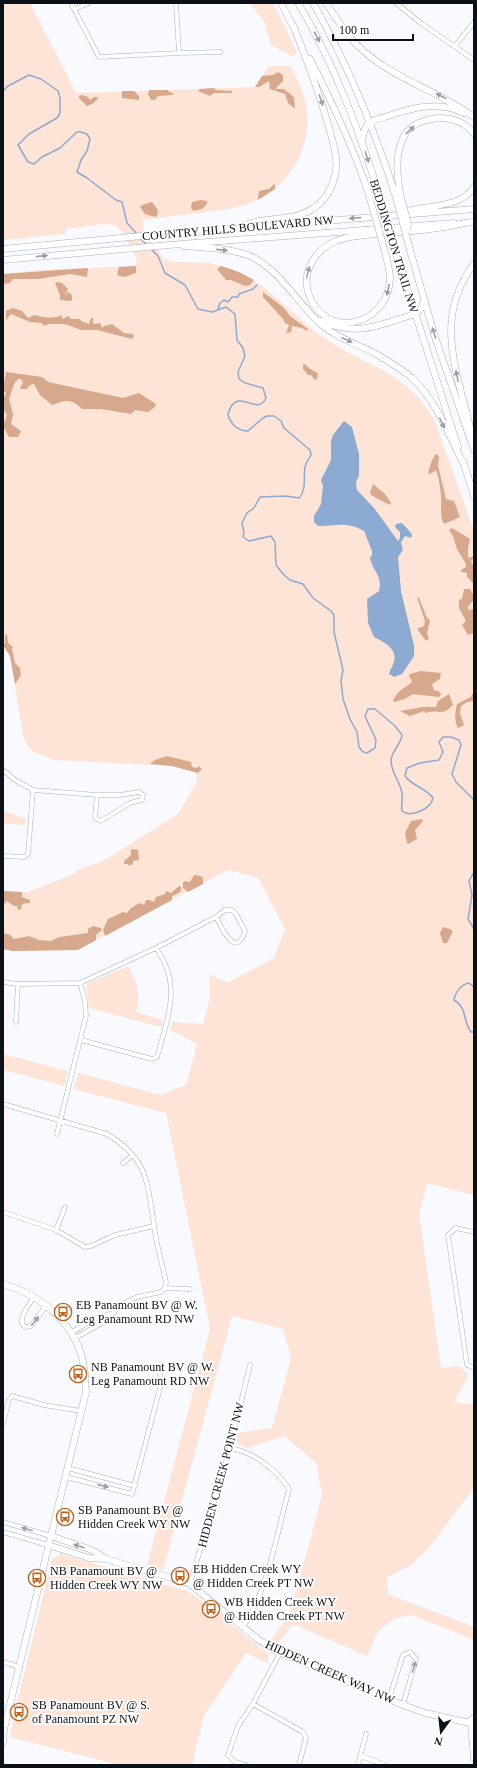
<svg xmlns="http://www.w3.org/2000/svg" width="477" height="1768" font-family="'Times New Roman',serif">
  <rect width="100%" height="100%" fill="#f8faff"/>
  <!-- green -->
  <path fill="#fde4d6" d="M3,3H30L76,93L255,87L269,66H291C297,79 303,91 306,105C314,147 288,190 248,204C234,209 220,210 206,212C185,215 164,217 143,220V230L164,259L175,262L210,263L231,269L247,276L266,289L318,334L347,352L388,373L408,387L418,397L434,419L474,531V1195L427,1183L419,1214L441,1368L460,1366L468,1375L454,1402L469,1404L474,1403V1488L428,1549L410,1566L387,1577L388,1594L474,1627V1640L412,1615L393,1619L378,1631L367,1656L293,1624L278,1644L271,1640L290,1613L322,1496L316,1463L284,1436L248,1448L239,1444L236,1441L238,1433L272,1428L291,1358L283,1329L232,1316L163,1570L147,1565L210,1329L166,1113L73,1089L78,1073L161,1095L186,1085L197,1044L170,1030L172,1022L203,1024L210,997L209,974L227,983L274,958L285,929L258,878L228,870L78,950L13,951L3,949V891L28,892L76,873L77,870L97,863L108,858L178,814L197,782L196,772L172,766L54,760L34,752L27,745L23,736L10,656L3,644V274L38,270L135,266L137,259L121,231L114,225L104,224L66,229V234L3,240Z
    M250,3H273L297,52L293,57L271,45L265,23Z
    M3,811L25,818V825L3,824Z
    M128,966C137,983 141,992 136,1012L163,1020L161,1027L89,1008L86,989L88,983Z
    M3,1054L68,1071L64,1086L3,1070Z
    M61,1554L187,1591C216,1608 240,1633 268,1653L269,1658L268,1663L246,1653L204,1715L192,1765H120L10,1737L13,1719L52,1559Z"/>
  <!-- forest -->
  <path fill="#d8a88d" d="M278,72L283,75V81L275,89H284L294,97L295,109L288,103L285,94L270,89L269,81L259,87H255L262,76L273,75Z
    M214,88L216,90L232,91V93H214L210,96L198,91L200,89Z
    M149,90H168L169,92L173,93V95L158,96L155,100H151L148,94Z
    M122,91H134L139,96V100L122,98Z
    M82,95L88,97L90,100L94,97H98L97,100L92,104L87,106L79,98V96Z
    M274,184L275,186V189L258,200L259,191L269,189Z
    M200,200L207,201V204L202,209L194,211L191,208L192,202Z
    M152,202L158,210L157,216L155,217L145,214L140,207L142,205Z
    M135,266L136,267V273L124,277L117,275L119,267Z
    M221,266L239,272L254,280L250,285L245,286L231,280H226L217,269Z
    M88,268L87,277L70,274L38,279H13L10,283L3,284V274Z
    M57,282L62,283L68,289L65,295L68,292L72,295V300L70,301L60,300V295L55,283Z
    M263,292L283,307L290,316L308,329L307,331L302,328L292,326L291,332L286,333L289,325L285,323L283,319L263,297Z
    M13,308L22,311L28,318L34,315C43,317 53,320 61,315L63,319L68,316L71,319H80L81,321L89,324L91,318H93V324L100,323L102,328L104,326L112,324L124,333L133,334L134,336L132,339L97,330H81L65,324H49L45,326L41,323L30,322L11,314L6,320V311Z
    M305,364L310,369L318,373L317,379L315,380L311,375H308L303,369V365Z
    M6,372L42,377L48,382L123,398L139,393L156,404L155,407L148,412L135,410L131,414L101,409H82C71,398 65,400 52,405L40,395L34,384L30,385L27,389H21L20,387L23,383L21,379H18L14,384L9,399L13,414L11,424L21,431L18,437H9L3,426L7,415L3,409V397H4L6,393L3,390Z
    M436,454L439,456L438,466L446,499L454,501L460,517L444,524C439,515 442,505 441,495C440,487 439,478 436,470L430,474L428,473L432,460Z
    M373,484L385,494L391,503L390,505L371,495L370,493Z
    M452,528L470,539L468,547V558L474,556L471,562L474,567V584L467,577V573L461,572V570L466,567V564L457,549L453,536L449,530Z
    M464,589H470L473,594V601L468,606V610L474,609V633L468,635L462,625L466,621L459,608V600L462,599Z
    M417,597L419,598L427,618L430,620L427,634L429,638L426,641L418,630V628L424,626L425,621Z
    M7,634L8,643L13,647L12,649L15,663L20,668L21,675L15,684L10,656L3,645L5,643V635Z
    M421,671L441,673L440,679L432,684L434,690L440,692L441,695L439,697L413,694L405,699L394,702L393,701C397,691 403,689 411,683L412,681L409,676L410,674Z
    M449,694L453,705C440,718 440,708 426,713L424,711L410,716L400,711L423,707H436L438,701Z
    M472,694H474V701L467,702L461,706L460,714L464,725L458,728C454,721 455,712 457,704L471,697Z
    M167,756L191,762L192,767L197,768L199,766L202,769L198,773L172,766L150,764L155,760Z
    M422,819L423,821L415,830L417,839L408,844L407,843L405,833L411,821Z
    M133,849L138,850L139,860L133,861V864L129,866L128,864H124V861L131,855V850Z
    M194,875L201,876L203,878V884L188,892L183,888V883L184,881L190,882Z
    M179,886L181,887C182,893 177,894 172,896V900L105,936L103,930L108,919L123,912L127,913L131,908L139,903L144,905L146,900H149L154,902L156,897L165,894L166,891L171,893Z
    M3,891L22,892V897L30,900V903L22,904L21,909L19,910L17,908L18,906H14L7,901L3,905Z
    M93,926L101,928L102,930L96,935V940L78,950L13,951L3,949V933L10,935L14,939L29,936L39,940L51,941L59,937L88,933V929Z
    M443,927L450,929L453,931L447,943H443L440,933Z"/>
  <!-- water -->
  <path fill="#8caad2" d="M344,421L352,427L359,454V475L356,482L357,490L374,508L398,541L400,538V532L395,527L396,524L402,523L412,534L411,538L405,536L401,542L403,550L398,557L401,591L414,646V656L402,674L394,677L389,674C390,670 392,667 394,662C398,648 383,642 374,637L368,623L367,599L379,591C383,576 373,572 370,558L372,555V551L364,531C346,521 337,526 318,526L314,522V516L321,504L323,486L321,480L331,460V441L333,435Z"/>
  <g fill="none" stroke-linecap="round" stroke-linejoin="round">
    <!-- stream -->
    <path stroke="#8caad2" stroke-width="1.5" d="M3,91L8,86L29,75L41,79L58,91L60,98V113L57,118L29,134L18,145L28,162L34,164L42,157L60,148L77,132H81L87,134L90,139L87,151L81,160L77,172L87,178L116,200L122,202L127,223L137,234
      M141,239L147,245
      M151,249L158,256L165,273L185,285L198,309L212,312L226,307L235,314L237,340L243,348L245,356L238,372L239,379L245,383L263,388L266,398C257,418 237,384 228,414C230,424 238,431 248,431L263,418L267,416H274L281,421L284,428L310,450L311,455C309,459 306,462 305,467C303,477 307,490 299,498L286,496L260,497L254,508L247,513L242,523L244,533L243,537L249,541L271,536L275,542L276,565L284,575L290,580L303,584L313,598L331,611L334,615V632L343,670L341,681L343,699L350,719L357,732L359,747L363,752L367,753L375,748L376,740L365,716L368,709H375L395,726L402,735C401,744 392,751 391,760C391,773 400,781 402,793C403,799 401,805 402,811C411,818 431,809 433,798C426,788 412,786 405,776L407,768L420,763L439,760L443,752L439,742L443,737H451L459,740L461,745L452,774L456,782L474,800
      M218,309L220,303L224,300L228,302L232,297H238L239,294L253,289L257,285
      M474,872L469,881L472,895L468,919L474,929
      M474,987L469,983C462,984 455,992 454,1000C467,1007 463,1022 471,1032H474"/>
    <defs>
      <path id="street" d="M71,3L99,57L179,53L176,3
        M396,3L422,24L474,60
        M75,9L89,3
        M455,46L474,22
        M179,53L221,52
        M3,770L15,780L33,790L97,795H120L139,792L143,795L142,800L130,803L101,821L95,818L97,795
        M3,856L24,857L28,854L33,790
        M3,982L18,984L80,983L156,948L216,917L225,910H232L236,914L245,931C236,960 221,927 216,917
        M16,1022L18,984
        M81,1040L152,1059L157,1057C165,1028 179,993 165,964C163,958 159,953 156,948
        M3,1104L107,1134C148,1159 147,1181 154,1225C156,1244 162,1263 166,1282L165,1288L161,1292L137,1297L122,1304L104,1322L75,1338
        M57,1134L86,1016L85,1001L80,983
        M123,1163L133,1155
        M3,1212L56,1230L85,1247L91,1246L115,1235L154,1226
        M56,1230L65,1207
        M474,1232L456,1228L448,1235L467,1365L474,1368
        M165,1288L190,1289
        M33,1298C29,1305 16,1321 25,1327L31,1326L46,1306
        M72,1332L97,1318L110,1314
        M3,1424L9,1399L12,1396L44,1405L81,1411
        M230,1448C253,1452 276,1469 289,1489C277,1533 268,1590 243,1627
        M68,1468L135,1486
        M66,1477L132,1494L160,1388V1365
        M3,1522L51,1536
        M3,1532L48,1545
        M190,1584L230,1448L250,1365
        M3,1662L20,1667
        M389,1699L403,1655L410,1652L416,1659L403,1705
        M253,1704L303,1732L306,1738L299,1765
        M361,1756L386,1765
        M246,1765L235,1762L228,1755L238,1726L253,1704L280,1653
        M358,1765L366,1734"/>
      <path id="secondary" d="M298,3C334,63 358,128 379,194
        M313,3C347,63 374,128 395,194
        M400,193C397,174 395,156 403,138C412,118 445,113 463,124C467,126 471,130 474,134
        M401,213C423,204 460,210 474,187
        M184,246C205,248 230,248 250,256C281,270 297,304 322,325C338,339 360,345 378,355C389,362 401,369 411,377C436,400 449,435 464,465
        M3,249L163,234L474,209
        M395,250L458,447
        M410,250L435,337L474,450
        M3,260L169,245L454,223
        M318,320C357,337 376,326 415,314L421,309L424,301
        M463,461L474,496
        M3,1284C42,1295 78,1326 84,1367C86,1375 85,1384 86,1392L4,1729L3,1742
        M51,1536L92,1550L105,1558
        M48,1545L89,1558L106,1559L172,1578L190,1584L259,1640L274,1650L403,1705L425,1713L470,1723
        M471,1724L474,1758
        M472,1725L469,1721L474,1718"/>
      <path id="primary" d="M281,3L294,28
        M326,3C336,17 345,33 357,45C390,78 437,90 474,117
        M310,59C333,104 354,148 369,195
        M362,141C363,135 364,128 368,124C372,120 381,118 385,117C411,108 438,100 464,113
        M241,227C263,215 292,223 314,208C326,199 334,185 336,170C338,157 333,143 330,131C320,95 307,60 293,25
        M385,252C387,260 389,268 390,276C391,321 333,342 311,300C307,291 305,281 308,271C312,259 319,250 330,244C344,236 360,236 375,234C398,232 421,231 444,227C454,226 464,222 474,222
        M472,441C471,426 466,411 462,396C449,348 442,306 474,264"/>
    </defs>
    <!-- street casing -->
    <use href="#street" stroke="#a5b3c6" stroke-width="5"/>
    <!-- secondary casing -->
    <use href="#secondary" stroke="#a5b3c6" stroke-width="7"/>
    <!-- primary casing -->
    <use href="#primary" stroke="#a5b3c6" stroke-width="7"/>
    <!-- street -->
    <use href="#street" stroke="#fff" stroke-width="4"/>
    <!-- secondary -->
    <use href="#secondary" stroke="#fff" stroke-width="6"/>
    <!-- primary -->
    <use href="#primary" stroke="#fff" stroke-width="6"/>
    <defs>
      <path id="secondary-bridge" d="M400,193L408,224L407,230
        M379,194L395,250
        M395,194L410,250"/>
      <path id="primary-bridge" d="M369,195L385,252"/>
    </defs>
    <!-- secondary-bridge casing -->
    <use href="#secondary-bridge" stroke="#a5b3c6" stroke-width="7" stroke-linecap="butt"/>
    <!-- primary-bridge casing -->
    <use href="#primary-bridge" stroke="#a5b3c6" stroke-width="7" stroke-linecap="butt"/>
    <!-- secondary-bridge -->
    <use href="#secondary-bridge" stroke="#fff" stroke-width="6"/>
    <!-- primary-bridge -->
    <use href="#primary-bridge" stroke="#fff" stroke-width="6"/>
  </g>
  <!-- one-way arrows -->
  <defs><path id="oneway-solid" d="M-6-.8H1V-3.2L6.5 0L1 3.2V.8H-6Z"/></defs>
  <g fill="#9e9fa2">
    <use href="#oneway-solid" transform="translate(317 37) rotate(61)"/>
    <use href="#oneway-solid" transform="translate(441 96) rotate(-152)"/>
    <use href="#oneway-solid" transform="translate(321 100) rotate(71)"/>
    <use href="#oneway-solid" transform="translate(410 130) rotate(-43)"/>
    <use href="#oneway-solid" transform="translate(367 157) rotate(73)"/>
    <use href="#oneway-solid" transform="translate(355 218) rotate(176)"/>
    <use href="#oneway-solid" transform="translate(222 250) rotate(6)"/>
    <use href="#oneway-solid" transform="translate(42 256) rotate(-6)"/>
    <use href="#oneway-solid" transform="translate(308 272) rotate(-76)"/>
    <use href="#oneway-solid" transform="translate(388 290) rotate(102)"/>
    <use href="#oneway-solid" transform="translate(434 333) rotate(-107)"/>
    <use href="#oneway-solid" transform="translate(347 340) rotate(25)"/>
    <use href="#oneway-solid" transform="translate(457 376) rotate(-101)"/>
    <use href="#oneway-solid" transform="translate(442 423) rotate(64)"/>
    <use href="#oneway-solid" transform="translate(35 1321) rotate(-52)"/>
    <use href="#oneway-solid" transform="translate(103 1486) rotate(15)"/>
    <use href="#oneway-solid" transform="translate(27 1529) rotate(-164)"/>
    <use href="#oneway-solid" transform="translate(79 1546) rotate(-161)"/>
    <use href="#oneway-solid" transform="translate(414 1667) rotate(-74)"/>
  </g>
  <!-- icons -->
  <defs>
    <symbol id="bus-ring" viewBox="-11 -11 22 22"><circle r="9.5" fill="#fff" stroke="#c1621c" stroke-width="1.5"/><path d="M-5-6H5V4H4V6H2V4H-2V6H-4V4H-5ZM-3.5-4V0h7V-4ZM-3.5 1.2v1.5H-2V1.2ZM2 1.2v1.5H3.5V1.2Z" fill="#c1621c"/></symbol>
  </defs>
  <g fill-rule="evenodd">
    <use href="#bus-ring" x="53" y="1302" width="20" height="20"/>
    <use href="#bus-ring" x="68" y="1364" width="20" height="20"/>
    <use href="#bus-ring" x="55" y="1507" width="20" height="20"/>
    <use href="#bus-ring" x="170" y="1566" width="20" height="20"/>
    <use href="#bus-ring" x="27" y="1568" width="20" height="20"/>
    <use href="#bus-ring" x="201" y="1599" width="20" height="20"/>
    <use href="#bus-ring" x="9" y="1702" width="20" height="20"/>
  </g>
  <g text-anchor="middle" stroke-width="3.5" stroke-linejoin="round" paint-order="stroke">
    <!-- street labels -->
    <g font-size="12" fill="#0c1017" stroke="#fff">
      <text transform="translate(238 228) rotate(-5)" y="4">COUNTRY HILLS BOULEVARD NW</text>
      <text transform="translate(394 246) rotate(73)" y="4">BEDDINGTON TRAIL NW</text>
      <text transform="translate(221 1475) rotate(-75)" y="4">HIDDEN CREEK POINT NW</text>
      <text transform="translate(330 1672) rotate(24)" y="4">HIDDEN CREEK WAY NW</text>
    </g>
    <!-- poi labels -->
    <g font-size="12" fill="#0c1017" stroke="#fff" text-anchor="start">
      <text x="76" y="1309">EB Panamount BV @ W.<tspan x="76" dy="14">Leg Panamount RD NW</tspan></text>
      <text x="91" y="1371">NB Panamount BV @ W.<tspan x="91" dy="14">Leg Panamount RD NW</tspan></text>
      <text x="78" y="1514">SB Panamount BV @<tspan x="78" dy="14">Hidden Creek WY NW</tspan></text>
      <text x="193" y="1573">EB Hidden Creek WY<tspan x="193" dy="14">@ Hidden Creek PT NW</tspan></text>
      <text x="50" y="1575">NB Panamount BV @<tspan x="50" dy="14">Hidden Creek WY NW</tspan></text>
      <text x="224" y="1606">WB Hidden Creek WY<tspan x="224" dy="14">@ Hidden Creek PT NW</tspan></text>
      <text x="32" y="1709">SB Panamount BV @ S.<tspan x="32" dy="14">of Panamount PZ NW</tspan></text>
    </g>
  </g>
  <!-- border -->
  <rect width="477" height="1768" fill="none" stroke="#0c1017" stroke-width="8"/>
  <!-- north arrow -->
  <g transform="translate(441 1732) rotate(195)" stroke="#ffffff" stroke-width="3" paint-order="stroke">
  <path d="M0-3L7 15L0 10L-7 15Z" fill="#0c1017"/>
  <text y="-6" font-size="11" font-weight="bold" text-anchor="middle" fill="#0c1017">N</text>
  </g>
  <!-- scale -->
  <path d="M333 34v6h80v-6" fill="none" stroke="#0c1017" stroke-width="2"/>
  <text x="339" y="34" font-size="12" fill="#0c1017" stroke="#ffffff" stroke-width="3" paint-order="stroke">100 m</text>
</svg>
